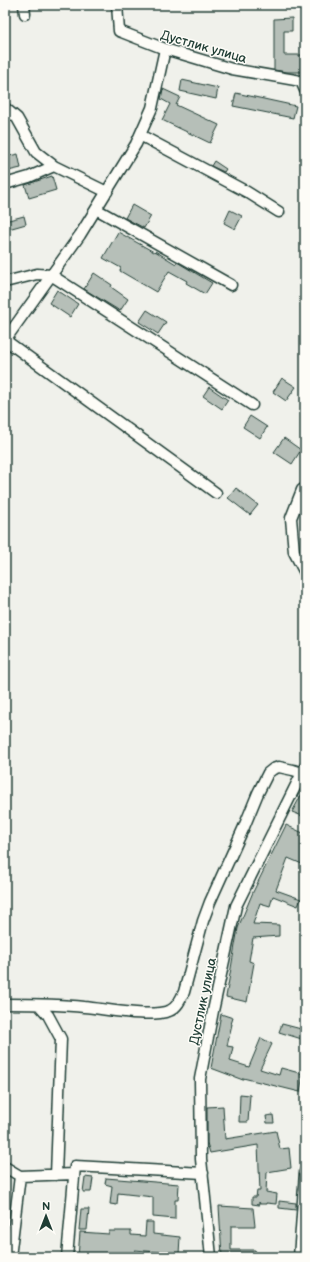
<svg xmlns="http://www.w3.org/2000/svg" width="310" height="1262" font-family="'Balsamiq Sans',sans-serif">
  <rect width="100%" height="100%" fill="#f0f1eb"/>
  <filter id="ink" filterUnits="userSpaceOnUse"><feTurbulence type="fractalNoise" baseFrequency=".025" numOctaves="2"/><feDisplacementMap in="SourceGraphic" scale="8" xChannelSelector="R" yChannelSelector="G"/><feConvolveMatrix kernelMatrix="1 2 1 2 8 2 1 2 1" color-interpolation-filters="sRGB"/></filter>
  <g filter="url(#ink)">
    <!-- building -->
    <path fill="#b6bfb8" stroke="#1f3d34" d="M292,18V31H284V55H303V72H287L274,70V19Z
      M182,80L218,88L216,99L180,91Z
      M163,89L180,97L176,105L219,125L210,143L162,120L170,104L161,99Z
      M236,93L296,106L293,118L233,106Z
      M18,154L21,168L8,171L5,157Z
      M214,161L226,169L224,172L211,166Z
      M52,176L56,190L29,198L25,185Z
      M132,205L151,216L144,228L125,218Z
      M230,210L242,216L235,229L224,223Z
      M24,216L26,224L5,230V221Z
      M118,232L154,252L155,251L176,264L177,262L212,283L205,294L186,283L187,281L169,271L156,292L120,271L121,268L103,258Z
      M94,273L112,285L111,287L128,299L120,311L84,289Z
      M57,290L78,304L70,317L49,303Z
      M147,310L166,322L158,334L139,322Z
      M282,378L296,387L286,401L273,392Z
      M209,387L228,400L222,409L203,396Z
      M250,416L267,427L260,438L243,427Z
      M284,438L301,450L292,464L274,452Z
      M236,488L258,505L250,515L228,498Z
      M305,788V817L292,812Z
      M286,825L305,834V857L302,864L288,858L276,890L301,899L298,906L273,896L270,906L260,903L253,924L279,925V936L253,938L249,961L254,963L247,1002L226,997L238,928L253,892Z
      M221,1014L233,1018L231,1024H232L227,1046L233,1047L230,1061L249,1067L261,1038L272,1044L260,1069L279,1075L281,1068L303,1074L300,1092L243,1078V1080L211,1068Z
      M282,1024L305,1030V1040L279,1032Z
      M240,1094L250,1095L248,1122H239Z
      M223,1106L225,1139L276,1131L280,1149L289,1148L291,1168L267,1172L266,1192L277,1194L276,1204L266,1203V1204H260L259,1202V1205L252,1204V1197H256L257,1191H260L258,1145L210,1153L207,1143V1107Z
      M273,1115L274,1123H267L266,1116Z
      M85,1177L93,1178L91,1192H83Z
      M106,1178L179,1184L178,1200H175V1219L153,1217V1197L118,1193L117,1205L110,1204L112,1186L105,1184Z
      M279,1201L296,1203V1210L279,1208Z
      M219,1206L253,1208L255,1226H231V1250H255L257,1257H222Z
      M81,1209H89L87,1230H79Z
      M146,1222H153V1234L180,1237L179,1254L135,1250V1257H78L80,1232L109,1234V1231H131V1235L145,1236Z"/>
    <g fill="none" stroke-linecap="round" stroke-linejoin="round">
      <defs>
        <path id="minor" d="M24,5L25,14
          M117,5L119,31L165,49L232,69L301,81L305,90
          M165,49L152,108L136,144L80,235L5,340L216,493
          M5,108L17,118L36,152L54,166L107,192
          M140,135L247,192L279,212
          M5,184L29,177L54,166
          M96,209L231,285
          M5,282L37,274L51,275L252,405
          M305,488L302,490L291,518L294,552L305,573
          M5,1004C31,1004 58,1004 84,1007C107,1009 148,1018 169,1011C177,1008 181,999 184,992L203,921L210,902L244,827L258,793L268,773L273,769L279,767L293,770L302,773
          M39,1005L48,1015L61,1039L56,1175
          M5,1167L20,1176L74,1174
          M10,1257L20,1176
          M67,1257L75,1166L203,1173
          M211,1257L201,1159L200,1079L213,1011L236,906L305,767
          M299,1257L305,1172"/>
      </defs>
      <!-- minor casing -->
      <use href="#minor" stroke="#1f3d34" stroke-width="13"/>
      <!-- minor -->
      <use href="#minor" stroke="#fdfcf7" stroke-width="10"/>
    </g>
  </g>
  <g text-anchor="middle" stroke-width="3" stroke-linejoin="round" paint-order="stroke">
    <!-- street labels -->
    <g font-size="13" fill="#1f3d34" stroke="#fdfcf7">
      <text transform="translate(204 46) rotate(16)" y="5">Дустлик улица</text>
      <text transform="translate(202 1001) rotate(-78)" y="5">Дустлик улица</text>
    </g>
  </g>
  <!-- margin -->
  <rect width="310" height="1262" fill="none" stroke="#fdfcf7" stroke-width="20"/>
  <rect x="10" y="10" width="290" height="1242" fill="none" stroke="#1f3d34" stroke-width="1.5" filter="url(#ink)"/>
  <!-- north arrow -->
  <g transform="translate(46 1216)" stroke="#fdfcf7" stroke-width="3" paint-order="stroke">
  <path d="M0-3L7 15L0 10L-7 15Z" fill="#1f3d34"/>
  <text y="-6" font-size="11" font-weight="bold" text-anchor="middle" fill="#1f3d34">N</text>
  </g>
</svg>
